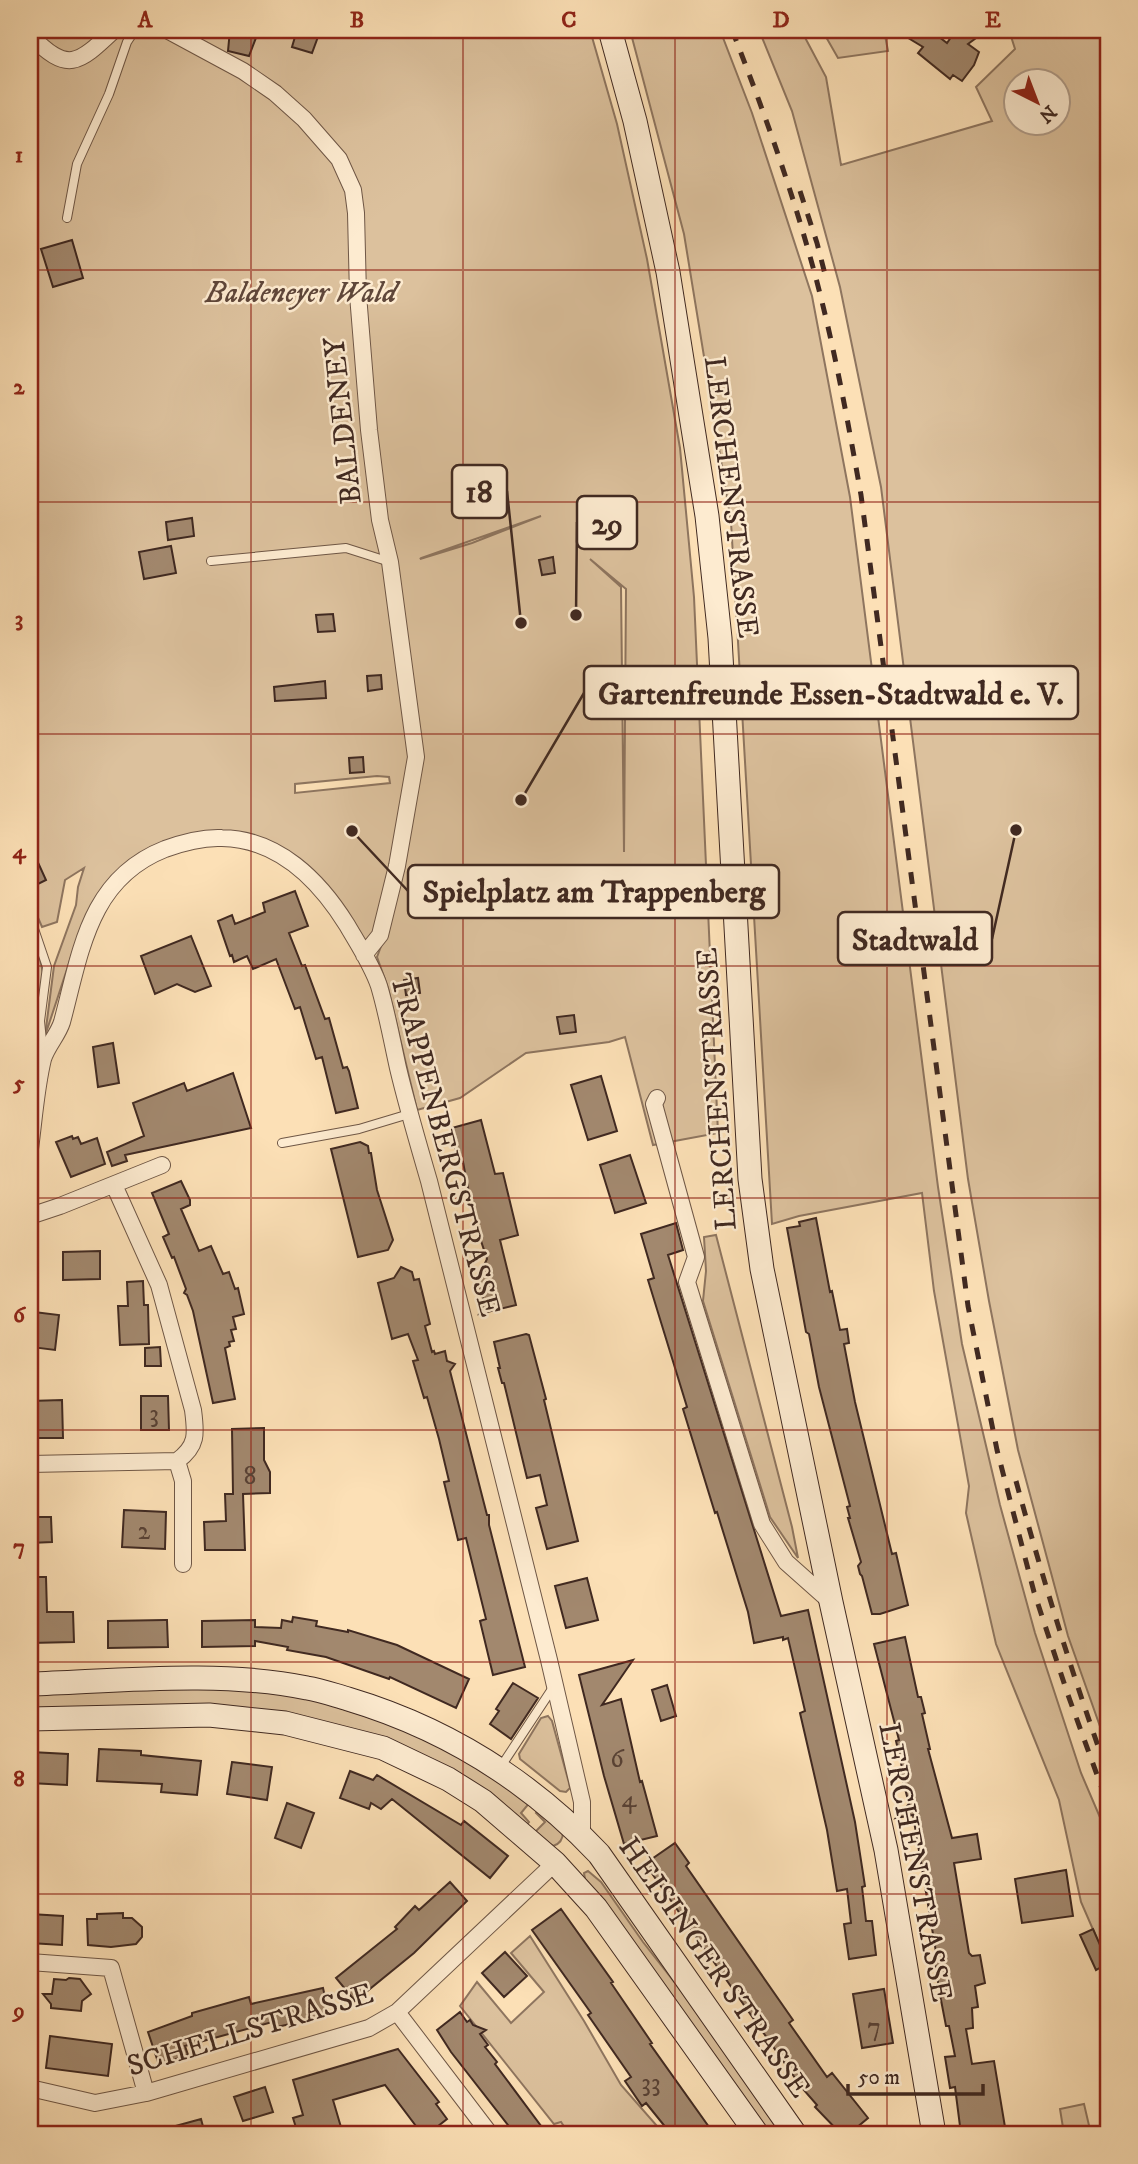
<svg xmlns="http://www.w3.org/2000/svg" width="1138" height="2164" font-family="'IM FELL DW Pica',serif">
  <rect width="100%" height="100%" fill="#fce0b6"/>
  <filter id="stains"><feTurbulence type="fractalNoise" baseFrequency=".00286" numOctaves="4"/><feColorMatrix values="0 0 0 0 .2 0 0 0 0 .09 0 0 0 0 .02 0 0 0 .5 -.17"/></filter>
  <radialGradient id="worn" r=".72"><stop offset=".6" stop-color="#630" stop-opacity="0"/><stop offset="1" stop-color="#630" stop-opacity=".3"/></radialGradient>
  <!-- green -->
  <path fill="#dcc19d" stroke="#8e755f" stroke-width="2" fill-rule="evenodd" d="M30,30H590L617,124L647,259L680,448L694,597L718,1133L653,1145L625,1037L609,1042L526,1053L460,1098L417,1110L388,988L377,957L389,925L377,933L364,948L328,893L251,838L143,855L75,945L45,1036L54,966L76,905L78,887L84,868L65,880L57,922L42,927L30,899ZM541,516L472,543L420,559L421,558ZM590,559L626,589L624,852L621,587ZM377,776L389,777L390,783L295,793V784Z
    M630,30H720L752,113L812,296L850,497L938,1187L962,1344L1000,1505L1035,1633L1081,1773L1108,1836V1964L1081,1902L1059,1800L996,1644L966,1513L969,1486L934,1291L922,1193L799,1216L772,1224L731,522L684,234Z
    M759,30H801L826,77L841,165L992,121L976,87L1015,49L1009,30H1108V1749L1068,1636L1018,1450L989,1301L968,1179L881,487L840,287L792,111ZM1016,80H1058V122H1016Z
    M822,30H884L888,51L838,58Z
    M30,930L40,959L44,978L37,1022L35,1058L30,1080Z
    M716,1235L792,1527L798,1558L770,1517L703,1301L706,1271L704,1237Z
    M221,1687L306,1697L430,1737L531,1801L521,1813L529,1822L526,1826L353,1730L30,1712V1690Z
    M548,1716L552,1721L569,1783L570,1788L566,1792L560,1791L520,1759L519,1754L541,1718Z
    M540,1808L563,1832C563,1840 560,1844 553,1846L534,1833L545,1822L536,1813Z
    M588,1871L601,1882L643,1942L715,2034L786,2134H763L653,1970L585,1879L584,1873Z
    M530,1936L584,2021L621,2085L664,2134H569L561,2122L554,2124L460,2006L477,1982L511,2023L544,1992L511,1953Z
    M1084,2104L1091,2134H1064L1060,2109Z"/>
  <!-- building -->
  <path fill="#a2886e" stroke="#402921" stroke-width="2" d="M230,30H259L249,56L228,51Z
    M297,30L319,34L312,53L292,47Z
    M895,30H930L947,43L956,30H987L968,44L979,52L974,65L962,81L953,75L950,79L918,53L923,47Z
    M72,240L83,278L53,287L41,249Z
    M192,518L194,536L168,540L166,522Z
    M171,546L176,573L144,579L139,552Z
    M553,557L555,573L542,575L539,560Z
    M333,614L335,631L318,632L316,615Z
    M381,675L382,689L368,691L367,676Z
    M325,681L326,698L275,701L274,687Z
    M363,757L364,772L350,773L349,758Z
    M30,845L46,880L30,888Z
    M295,891L308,926L289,933L302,966L305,965L325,1019L329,1018L343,1068L347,1067L349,1071L358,1108L336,1113L322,1057L316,1059L300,1007L295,1009L276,959L253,969L247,956L234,962L232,955L230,956L218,921L232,915L235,924L265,912L263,903Z
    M191,936L211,986L195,992L177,984L155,994L141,956Z
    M418,978L420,993L406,995L404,980Z
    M574,1015L576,1032L560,1034L557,1017Z
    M113,1043L119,1083L98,1087L93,1047Z
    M233,1073L251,1128L125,1155L127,1161L112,1166L107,1152L144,1136L133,1103L184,1083L187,1091Z
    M601,1076L617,1131L588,1140L571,1085Z
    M481,1120L495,1174L503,1173L518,1235L500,1240L516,1305L479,1314L484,1303L478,1278L487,1259L474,1220L463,1162L458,1164L452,1128Z
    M72,1136L73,1139L78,1137L81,1144L97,1138L105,1164L71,1177L56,1142Z
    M360,1142L368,1146L369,1153H371L377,1190L393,1240L388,1250L358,1257L331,1149Z
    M630,1155L646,1203L615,1213L600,1165Z
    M181,1181L190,1200V1205L181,1209L199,1251L211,1246L223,1274L229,1272L235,1289L238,1288L244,1314L233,1317L236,1329L231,1330L234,1341L229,1342L230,1346L225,1348L235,1399L213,1403L193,1311L187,1295L184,1293L186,1289L174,1257L172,1258L163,1237L169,1234L152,1193Z
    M816,1218L830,1292L832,1291L840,1330L847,1329L849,1343L844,1344L855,1402L892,1554L896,1553L908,1605L880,1614H872L862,1576L860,1574L858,1566L861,1562L848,1518H850L847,1507L850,1506L819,1387L809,1334L806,1332L787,1228L800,1226L799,1222Z
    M676,1223L683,1250L668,1255L781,1616L808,1610L855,1822L865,1886L862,1887L866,1921H872L876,1955L849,1959L844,1924L851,1923L847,1889L837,1891L827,1830L800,1713L805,1711L788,1638L783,1640V1637L754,1643L748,1612L717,1512L715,1513L683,1409L687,1407L648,1280L654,1278L641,1234Z
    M100,1251V1279L63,1280V1252Z
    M401,1267L412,1272L414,1280L419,1279L430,1324L425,1326L432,1352L434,1351L435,1354L445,1351L447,1361L455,1364L450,1371L487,1515H489V1525L525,1667L493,1675L480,1621L486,1619L466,1538L458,1540L444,1482L449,1481L439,1439L427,1397L424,1398L413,1361L418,1360L408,1334L392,1339L378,1283L394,1278Z
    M143,1281L144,1305H148L149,1344L120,1345L118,1306H128L127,1282Z
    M34,1312L59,1315L55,1350L31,1347Z
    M526,1334L529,1335L546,1399L544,1400L578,1541L547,1549L536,1508L547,1505L540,1475L527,1478L504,1383H502L498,1368H500L494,1342Z
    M160,1347L161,1366H145V1348Z
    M141,1396H168L169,1430H141Z
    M62,1400L63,1438H30V1401Z
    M264,1428V1460L270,1472V1493L243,1494L245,1550H205L204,1522L226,1521L225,1494H233L232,1429Z
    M124,1510L166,1512L165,1549L122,1547Z
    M30,1517H51L52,1542L30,1543Z
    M30,1577H46L47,1612H73L74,1642L30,1643Z
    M587,1578L598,1620L566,1628L555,1586Z
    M293,1617L317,1621L316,1626L348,1632V1630L397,1645L469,1679L456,1708L390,1677L389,1679L326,1657L287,1650L288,1647L255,1641V1646L202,1647V1621L255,1620V1627L281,1628L282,1620L292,1622Z
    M165,1620H167L168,1647L108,1648V1621Z
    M905,1637L918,1697H921L925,1713L922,1714L930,1749H928L952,1838L977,1834L981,1859L954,1863L969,1953L972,1956L980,1955L985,1983L975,1986L978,2007L972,2008L973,2028L966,2029L972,2064L994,2061L1005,2127L997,2129V2134H961L955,2087L950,2088L945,2057L955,2056L949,2026H946L941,2000L934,1958H937L913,1815L896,1818L909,1804L901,1773L903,1772L896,1741L899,1740L874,1644Z
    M633,1660L602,1705L621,1699L640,1782L642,1781L657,1836L624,1844L604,1776L579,1675Z
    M513,1683L538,1698L511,1739L490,1724L499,1711L496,1709Z
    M667,1685L676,1716L661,1721L652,1690Z
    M99,1749L141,1751V1755L201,1761L197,1795L161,1792L162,1784L97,1781Z
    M31,1752L68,1754L67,1785L30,1783Z
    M232,1762L272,1767L267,1800L227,1794Z
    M350,1771L373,1780L377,1775L461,1825L464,1821L508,1856L490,1878L392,1799L381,1809L371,1803L369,1809L340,1798Z
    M287,1803L314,1813L301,1848L275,1838Z
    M675,1843L689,1863L686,1866L793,2020L789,2023L827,2077L832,2073L868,2118L849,2134H841L815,2107L817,2105L802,2088L653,1875L646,1863Z
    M1066,1870L1073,1916L1022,1923L1015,1879Z
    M450,1882L467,1901L414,1953L355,2001L336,1978L397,1929L395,1927L415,1906L419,1910Z
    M561,1909L613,1982L611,1983L652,2043L650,2044L714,2134H671L646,2103L642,2106L625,2081L631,2077L588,2015L591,2013L532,1930Z
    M123,1913V1918H132L142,1927V1937L136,1944L111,1947L88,1945L87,1919H97V1914Z
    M30,1914L63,1916L62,1945L30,1943Z
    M1093,1929L1108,1963L1096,1970L1080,1935Z
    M505,1952L527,1976L504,1997L482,1973Z
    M69,1978L80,1979L91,1994L82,2001L81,2011L51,2008V2004L43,1994H52L54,1979L66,1980Z
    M323,1988L329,2015L277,2027L276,2021L185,2046L188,2055L159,2065L148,2032L192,2016V2013L249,1997L251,2004Z
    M884,1989L893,2043L862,2048L853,1994Z
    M460,2012L467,2022L470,2020L473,2025L486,2030L480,2034L488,2045L485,2047L497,2062L495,2064L547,2134H515L451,2052L437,2030Z
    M50,2036L112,2044L108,2076L46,2068Z
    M398,2049L439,2102L436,2104L447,2119L428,2134H422L385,2085L333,2100L343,2134H298L293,2118L303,2115L293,2080Z
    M265,2087L273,2112L243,2121L234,2097Z
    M201,2119L205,2134H162L161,2130Z"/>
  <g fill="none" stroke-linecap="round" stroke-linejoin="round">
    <defs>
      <path id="lane" d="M67,218L77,164L109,94L127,42L135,30
        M211,561L346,548L390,562
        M30,917L47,967L40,1021L43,1051
        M282,1143L359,1129L409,1114
        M500,1768L554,1686"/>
      <path id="street" d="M167,30L243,71L275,93L304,119L339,159L353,190L356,213L358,295L369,430L380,520L390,562L416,757L397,866L380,935L364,955
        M30,35C68,74 78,64 114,30
        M657,1098L654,1104L696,1257L687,1282L762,1524L786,1562L831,1602
        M30,1149C34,1119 36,1088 43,1059C47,1046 58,1035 62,1022C81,951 89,879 165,849C184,842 202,837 222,838C278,839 319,880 347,925C358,944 372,965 379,986C387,1013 392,1041 398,1068C407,1106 418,1143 429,1181L549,1660L582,1802V1836
        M30,1216L60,1206L162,1165
        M177,1461L183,1481V1564
        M30,1464L177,1461C198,1446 196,1433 193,1410L159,1285L114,1185
        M30,1962L111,1968L146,2093
        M397,2012L490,2134
        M30,2088L95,2103L146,2093L369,2028L397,2012L555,1863"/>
      <path id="secondary" d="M610,30L635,121L668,272L707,516L720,638L750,1179L762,1269L831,1602L886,1850L934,2134
        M30,1684C118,1681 220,1670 307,1688C320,1690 334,1695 348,1699C445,1728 529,1780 599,1854L795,2134
        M30,1719L209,1715L285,1723L383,1748L448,1779L483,1801L555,1863L596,1908L757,2134"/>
    </defs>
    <!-- lane casing -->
    <use href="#lane" stroke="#6f5746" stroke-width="10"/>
    <!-- street casing -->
    <use href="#street" stroke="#6f5746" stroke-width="18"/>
    <!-- secondary casing -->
    <use href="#secondary" stroke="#402921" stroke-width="25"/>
    <!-- lane -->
    <use href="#lane" stroke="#fdebd0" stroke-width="8"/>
    <!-- street -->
    <use href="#street" stroke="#fdebd0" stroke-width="16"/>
    <!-- secondary -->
    <use href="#secondary" stroke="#fdebd0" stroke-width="23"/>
    <!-- rail -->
    <path stroke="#402921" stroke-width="5" stroke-dasharray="12 12" stroke-linecap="butt" d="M732,30C760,101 786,173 807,246C831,328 846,411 861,495L968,1306L997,1450L1034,1592L1068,1695L1108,1805
      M800,191L817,243L827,282
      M1016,1481C1043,1580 1073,1677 1108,1774"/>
  </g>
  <!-- grid -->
  <path fill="none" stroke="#8f2418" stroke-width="2" stroke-opacity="0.55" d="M251,30V2134M463,30V2134M675,30V2134M887,30V2134M30,270H1108M30,502H1108M30,734H1108M30,966H1108M30,1198H1108M30,1430H1108M30,1662H1108M30,1894H1108"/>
  <g text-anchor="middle" stroke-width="5" stroke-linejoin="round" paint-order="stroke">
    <!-- number labels -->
    <g font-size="26" fill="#584134">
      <text x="154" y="1422">3</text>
      <text x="250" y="1484">8</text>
      <text x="144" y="1539">2</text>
      <text x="617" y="1767">6</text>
      <text x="629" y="1807">4</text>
      <text x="874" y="2035">7</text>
      <text x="651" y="2091">33</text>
    </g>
    <!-- park labels -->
    <g font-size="30" font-style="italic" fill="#5f473a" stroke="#fdebd0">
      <text x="301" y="302">Baldeneyer Wald</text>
    </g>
    <!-- street labels -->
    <g font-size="30" fill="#402921" stroke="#fdebd0">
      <text transform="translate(342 421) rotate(-96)" y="10">BALDENEY</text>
      <text transform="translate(732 497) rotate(83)" y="10">LERCHENSTRASSE</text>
      <text transform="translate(716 1089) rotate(-94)" y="10">LERCHENSTRASSE</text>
      <text transform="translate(446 1145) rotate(75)" y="10">TRAPPENBERGSTRASSE</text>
      <text transform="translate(916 1862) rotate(79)" y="10">LERCHENSTRASSE</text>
      <text transform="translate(715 1967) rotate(55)" y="10">HEISINGER STRASSE</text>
      <text transform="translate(250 2029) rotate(-17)" y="10">SCHELLSTRASSE</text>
    </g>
  </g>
  <!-- callouts -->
  <path fill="none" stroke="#402921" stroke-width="2.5" d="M521 623L507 491M576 615L577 522M521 800L584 693M352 831L408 891M1016 830L992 939"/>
  <g fill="#402921" stroke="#fdebd0" stroke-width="2.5">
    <circle cx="521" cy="623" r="7"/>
    <circle cx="576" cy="615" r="7"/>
    <circle cx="521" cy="800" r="7"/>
    <circle cx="352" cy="831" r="7"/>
    <circle cx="1016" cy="830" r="7"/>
  </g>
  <g fill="#fdebd0" stroke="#402921" stroke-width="2.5">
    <rect x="452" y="465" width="55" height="53" rx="7"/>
    <rect x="577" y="496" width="60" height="53" rx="7"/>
    <rect x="584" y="666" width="494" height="53" rx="7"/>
    <rect x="408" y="865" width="371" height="53" rx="7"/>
    <rect x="838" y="912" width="154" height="53" rx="7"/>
  </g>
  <g font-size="32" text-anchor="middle" font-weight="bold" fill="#402921">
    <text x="479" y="502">18</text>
    <text x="607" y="534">29</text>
    <text x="831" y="704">Gartenfreunde Essen-Stadtwald e. V.</text>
    <text x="594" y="902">Spielplatz am Trappenberg</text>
    <text x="915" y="950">Stadtwald</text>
  </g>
  <!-- margin -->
  <rect width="1138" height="2164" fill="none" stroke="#fce0b6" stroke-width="77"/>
  <!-- north arrow -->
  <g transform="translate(1037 102) rotate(138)"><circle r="33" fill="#fdebd0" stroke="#b19d8a" stroke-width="2"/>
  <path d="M0-5L12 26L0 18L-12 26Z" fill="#8f2418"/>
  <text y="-10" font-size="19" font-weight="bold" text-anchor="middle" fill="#402921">N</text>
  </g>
  <!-- scale -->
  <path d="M848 2084v10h135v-10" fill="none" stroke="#402921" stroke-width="3.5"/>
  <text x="858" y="2084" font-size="21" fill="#402921" stroke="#fdebd0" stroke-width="5" paint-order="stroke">50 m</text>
  <rect x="38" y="38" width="1062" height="2088" fill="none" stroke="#8f2418" stroke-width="2.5"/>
  <g font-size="23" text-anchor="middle" font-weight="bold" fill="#8f2418">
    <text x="145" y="27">A</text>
    <text x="357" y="27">B</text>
    <text x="569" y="27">C</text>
    <text x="781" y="27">D</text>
    <text x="993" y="27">E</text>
    <text x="19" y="162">1</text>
    <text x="19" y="394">2</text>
    <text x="19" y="626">3</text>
    <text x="19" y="858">4</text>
    <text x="19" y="1090">5</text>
    <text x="19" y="1322">6</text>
    <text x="19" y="1554">7</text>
    <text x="19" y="1786">8</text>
    <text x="19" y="2018">9</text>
  </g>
  <rect width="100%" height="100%" filter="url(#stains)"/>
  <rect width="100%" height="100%" fill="url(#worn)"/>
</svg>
